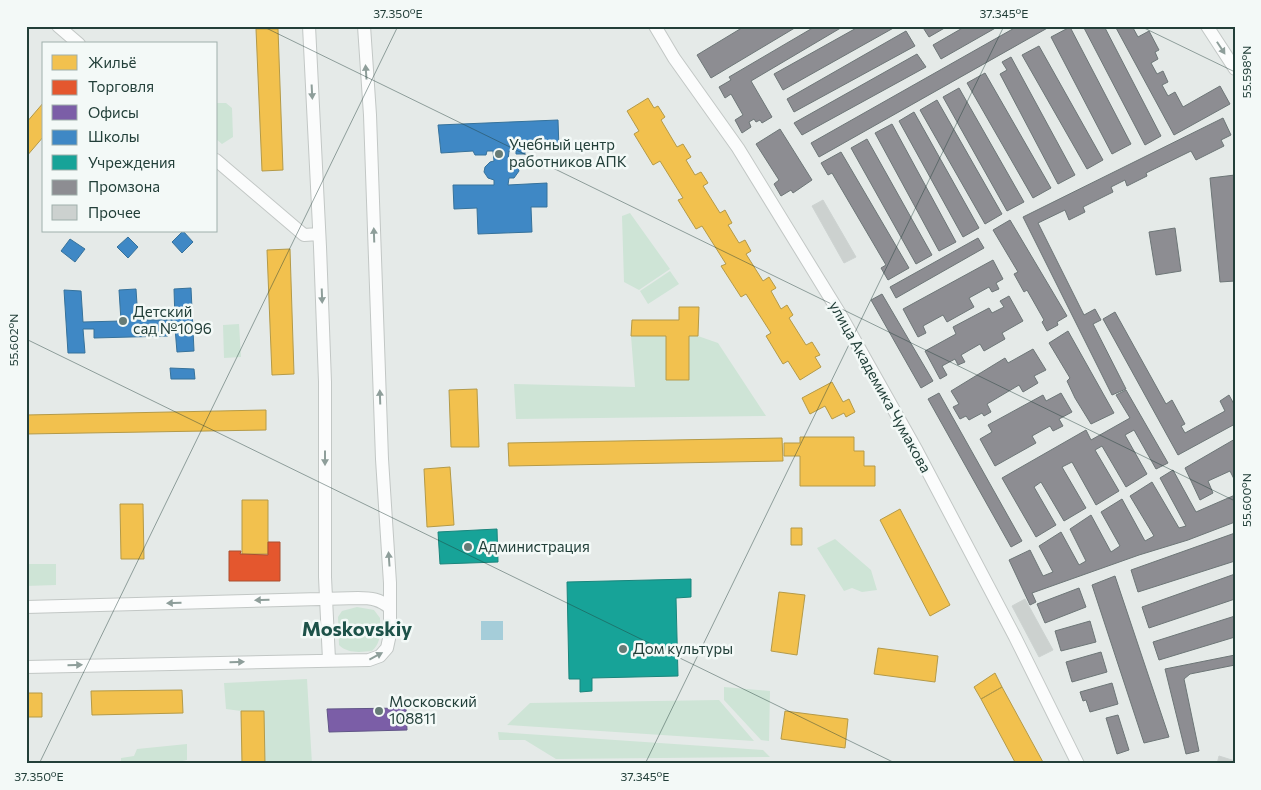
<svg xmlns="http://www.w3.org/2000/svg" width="1261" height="790" font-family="Commissioner,sans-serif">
  <rect width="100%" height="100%" fill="#e5eae8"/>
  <!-- green -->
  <path fill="#cee4d6" d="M216,103H226L232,108L233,137L222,144L216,139Z
    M630,213L670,269L639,290L624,282L622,216Z
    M670,271L679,284L648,304L640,291Z
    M239,324L241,357L224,358L223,325Z
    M631,336H698L718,343L766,416L516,419L514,384L635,387Z
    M835,539L871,570L877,590L862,592L852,588L844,591L817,548Z
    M26,564H56V585L26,586Z
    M357,607L374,610L380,618C380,630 382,642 372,651C361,652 348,654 339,645L338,617L342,611Z
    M307,679L312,764H265L241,711L226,709L224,683Z
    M724,687L770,691L769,741L761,740L724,700Z
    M719,700L754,741L507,725L530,703Z
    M498,732L763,750L770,757L556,759L525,740H499Z
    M187,744V760L174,763L121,764V758L134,756L137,749Z"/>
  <!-- water -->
  <path fill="#a5cdd9" d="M481,621H503V640H481Z"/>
  <!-- homes -->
  <path fill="#f2c14e" stroke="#b49a48" d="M256,29H278L283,170L262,171Z
    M648,98L654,108L658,106L665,117L661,120L677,147L683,144L691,157L686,160L695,175L701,172L708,183L703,186L720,213L725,210L732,223L728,225L739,243L745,240L751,251L746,254L763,281L769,277L776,288L771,291L781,309L787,305L793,315L789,318L806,345L812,342L820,355L815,357L821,367L800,380L788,361L783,364L766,336L771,333L746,294L741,297L721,266L726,264L702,226L696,229L678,200L683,198L660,161L653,165L634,134L639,131L627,111Z
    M44,102V136L26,157V123Z
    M290,249L294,374L272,375L267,250Z
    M679,307H699L698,336H689V380H666V336H631L632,320H679Z
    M832,382L843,402L849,399L855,412L846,417L844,413L832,419L825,406L810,414L802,398Z
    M477,389L479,447H451L449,390Z
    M266,410V430L26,434V415Z
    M800,437H854V451H864V466H875V486H800V456H784V443H800Z
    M782,438L783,461L509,466L508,443Z
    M450,467L454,525L427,527L424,469Z
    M242,500H268V554H242Z
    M120,504H143L144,559H121Z
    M900,509L950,605L930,616L880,520Z
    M791,528H802V545H791Z
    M779,592L805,595L797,655L771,651Z
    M878,648L938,656L935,682L874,674Z
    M995,673L1002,687L981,699L974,687Z
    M1002,687L1044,764H1016L981,699Z
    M182,690L183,713L92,715L91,691Z
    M26,693H42V717H26Z
    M241,711H264L265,764H242Z
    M785,711L848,719L845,748L781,739Z"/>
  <!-- shops -->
  <path fill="#e4572e" stroke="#aa5031" d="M268,542H280V581H229V551H241L240,554L268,555Z"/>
  <!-- offices -->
  <path fill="#7b5ea7" stroke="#605586" d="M406,708L407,730L329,732L327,709Z"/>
  <!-- schools -->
  <path fill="#3f88c5" stroke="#36729b" d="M558,120L559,149L525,150V154H516V151H509L508,161L517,165L519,171L514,178H509L508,185L547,183V207H531L532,232L478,234L477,208L454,209L453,185H494V180L488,178L484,172L485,167L490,162L494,161L493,151H487L486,155H475L473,151L441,153L438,125Z
    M183,231L193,242L182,253L172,242Z
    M128,237L138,247L128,258L117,247Z
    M70,239L85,249L75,262L61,251Z
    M191,288L194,351L177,352L175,328H168V336L94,338V329H83L85,353H68L64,290L81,291L83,322L121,321L119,290L136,289L138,320H175L174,289Z
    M170,368L194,369L195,379H171Z"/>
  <!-- public -->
  <path fill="#17a398" stroke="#1a857c" d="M497,529L498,562L440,564L438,532Z
    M691,579V597L676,598L678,676L592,678V691L580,692V679H569L567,582Z"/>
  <!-- industry -->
  <path fill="#8d8d92" stroke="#6d7677" d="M745,26H798L711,78L697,55Z
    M816,26H844L751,81L772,117L762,123L760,120L756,122L754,119L749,122L751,127L742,133L735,120L743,115L731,94L725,98L719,87L731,80L729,77Z
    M860,26H897L783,90L774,74Z
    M922,26H948L929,37Z
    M966,26H999L941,59L933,45Z
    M1018,26H1051L819,157L811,143Z
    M1083,26H1104L1161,136L1145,145Z
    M1115,26H1132L1138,37L1149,31L1159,50L1155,52L1158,59L1151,63L1157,74L1163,71L1168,82L1162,85L1168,96L1175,92L1183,107L1220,86L1230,104L1174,135Z
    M1070,27L1131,144L1112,154L1051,37Z
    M906,31L915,46L794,112L787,99Z
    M1039,46L1103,160L1087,169L1022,55Z
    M917,54L926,67L802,135L794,123Z
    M1011,57L1075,175L1058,184L1000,74L1007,70L1002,62Z
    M985,73L1051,188L1033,198L967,83Z
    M959,88L1024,202L1007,211L943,97Z
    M937,100L1002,214L985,224L920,110Z
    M914,112L979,228L963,237L899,121Z
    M1223,118L1231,135L1221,140L1224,146L1196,160L1191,151L1146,173L1147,176L1127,186L1125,180L1111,187L1113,192L1083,207L1085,212L1069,220L1065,210L1038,223L1084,315L1095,309L1101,320L1093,324L1126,389L1112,395L1023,217Z
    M892,124L956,242L939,251L875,133Z
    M780,129L812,180L793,193L791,190L781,196L774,184L779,180L756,144Z
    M867,139L932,255L916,264L851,148Z
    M841,152L909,268L888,280L881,268L886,265L832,173L828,175L821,163Z
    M1235,175V281L1220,282L1210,178Z
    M1010,220L1067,316L1057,322L1058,325L1047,331L1042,322L1044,320L1027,290L1024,292L1014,274L1018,272L993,230Z
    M1175,228L1181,271L1156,275L1149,232Z
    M978,238L984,248L896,298L890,287Z
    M993,260L1003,279L996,283L999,289L992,292L989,287L969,298L974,307L947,322L943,315L923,326L926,333L918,337L903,309Z
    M882,294L933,381L921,388L871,300Z
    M1009,296L1023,321L1002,333L1005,339L984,351L980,344L961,355L965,362L958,365L955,359L942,366L947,375L940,379L925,351L956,334L953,327L989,308L992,313L1004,307L1000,301Z
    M1115,312L1166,404L1172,400L1185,424L1181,426L1185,433L1225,411L1220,401L1229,395L1235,406V424L1178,455L1103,319Z
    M1068,331L1114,413L1091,424L1075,398L1067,381L1070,378L1049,343Z
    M1033,349L1046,370L1034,376L1038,383L1023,392L1019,385L987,404L991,412L984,416L982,413L969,420L966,416L960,419L953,407L959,404L951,391L1005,358L1008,363Z
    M1126,390L1168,463L1156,469L1134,430L1125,435L1147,474L1126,487L1102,446L1095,450L1119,491L1096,505L1072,462L1062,467L1086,508L1064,521L1041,482L1034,487L1056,525L1036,537L1002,478L1086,430L1091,440L1130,418L1116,395Z
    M939,393L1022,541L1011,547L928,399Z
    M1061,393L1072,412L1059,419L1063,426L1053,431L1050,426L1032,436L1036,443L995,466L980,439L992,432L988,425L1043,395L1046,401Z
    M1235,439V481L1230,471L1208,481L1213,493L1200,500L1185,468Z
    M1173,470L1196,512L1235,495V522L1188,540L1139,555L1032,593L1036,602L1030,605L1009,560L1030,550L1043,576L1053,572L1039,546L1061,532L1079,565L1086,561L1070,529L1091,515L1111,552L1120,546L1101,512L1122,499L1145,541L1154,536L1130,496L1152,482L1179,528L1186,526L1160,478Z
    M1235,533V561L1138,592L1131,570Z
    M1235,574V599L1149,628L1142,607Z
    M1115,576L1169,737L1144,743L1092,585Z
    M1079,588L1086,607L1045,623L1037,604Z
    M1235,616V637L1159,660L1153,642Z
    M1090,621L1096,642L1061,651L1055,631Z
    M1101,652L1107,672L1072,682L1066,662Z
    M1235,655V665L1190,674L1184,679L1199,751L1186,754L1165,669Z
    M1112,683L1118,704L1090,712L1086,700L1083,701L1080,692Z
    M1118,715L1129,750L1117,754L1106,718Z"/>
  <!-- building -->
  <path fill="#ccd1cf" stroke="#cdd3d1" d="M823,200L856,257L844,263L812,206Z
    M1025,599L1053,650L1039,657L1012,606Z
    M1219,756L1235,761V764H1217Z"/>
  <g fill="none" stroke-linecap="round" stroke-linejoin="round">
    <defs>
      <path id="minor" d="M58,26L79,44
        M309,26L320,247L325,382V577L329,660
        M655,26L674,58L738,148L840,314L917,451L1015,637L1078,764
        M1207,26L1235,69
        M216,160L304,235L319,234
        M26,607L358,598C371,598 380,599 390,608
        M26,667L369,660L380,656L387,648L390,634V583L382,459L370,115L364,26"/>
    </defs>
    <!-- minor casing -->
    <use href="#minor" stroke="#c2c7c5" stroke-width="14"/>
    <!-- minor -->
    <use href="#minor" stroke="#fbfcfc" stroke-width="12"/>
  </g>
  <!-- one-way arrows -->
  <defs><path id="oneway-solid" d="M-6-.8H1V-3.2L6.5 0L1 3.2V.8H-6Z" transform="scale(1.25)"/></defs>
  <g fill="#8e9e9a">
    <use href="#oneway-solid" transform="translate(1221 48) rotate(57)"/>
    <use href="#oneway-solid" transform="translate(366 72) rotate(-94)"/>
    <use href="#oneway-solid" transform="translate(312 92) rotate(87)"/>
    <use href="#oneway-solid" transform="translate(374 235) rotate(-92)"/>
    <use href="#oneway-solid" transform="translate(322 296) rotate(88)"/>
    <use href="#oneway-solid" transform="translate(380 397) rotate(-92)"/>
    <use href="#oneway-solid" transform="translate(325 458) rotate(90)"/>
    <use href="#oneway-solid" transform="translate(389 559) rotate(-94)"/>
    <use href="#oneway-solid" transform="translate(262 600) rotate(178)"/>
    <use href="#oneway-solid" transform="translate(174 603) rotate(178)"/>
    <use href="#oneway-solid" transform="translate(376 656) rotate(-28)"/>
    <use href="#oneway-solid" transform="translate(237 662) rotate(-1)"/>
    <use href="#oneway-solid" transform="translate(75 665) rotate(-1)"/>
  </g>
  <!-- ticks -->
  <path fill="none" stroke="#223f39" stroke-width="1" stroke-opacity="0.45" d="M262,26L1235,501M1140,26L1235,72M26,339L897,764M39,764L398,26M645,764L1004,26"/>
  <!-- markers -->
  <g fill="#667b76" stroke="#f3f9f7" stroke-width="2">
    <circle cx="499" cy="154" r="5"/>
    <circle cx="123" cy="321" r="5"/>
    <circle cx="468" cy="547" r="5"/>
    <circle cx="623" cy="649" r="5"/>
    <circle cx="379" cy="711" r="5"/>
  </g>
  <g text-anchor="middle" stroke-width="5" stroke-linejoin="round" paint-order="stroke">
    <!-- poi labels -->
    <g font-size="15" fill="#223f39" stroke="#f3f9f7" text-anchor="start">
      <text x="509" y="150">Учебный центр<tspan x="509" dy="17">работников АПК</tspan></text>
      <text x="133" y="317">Детский<tspan x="133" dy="17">сад №1096</tspan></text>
      <text x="478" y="552">Администрация</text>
      <text x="633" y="654">Дом культуры</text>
      <text x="389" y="707">Московский<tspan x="389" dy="17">108811</tspan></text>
    </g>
    <!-- street labels -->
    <g font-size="15" fill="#223f39" stroke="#f3f9f7">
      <text transform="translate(880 387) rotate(61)" y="5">улица Академика Чумакова</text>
    </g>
    <!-- district labels -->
    <g font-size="20" font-weight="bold" fill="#1d5249" stroke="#f3f9f7">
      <text x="357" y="636">Moskovskiy</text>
    </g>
  </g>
  <!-- border -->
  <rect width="1261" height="790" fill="none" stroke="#f3f9f7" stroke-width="55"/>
  <!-- legend -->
  <rect x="42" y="42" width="175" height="190" fill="#f3f9f7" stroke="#9fafab"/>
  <rect x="52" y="55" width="25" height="15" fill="#f2c14e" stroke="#9fafab"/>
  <text x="88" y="68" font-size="15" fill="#223f39">Жильё</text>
  <rect x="52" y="80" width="25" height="15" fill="#e4572e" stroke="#9fafab"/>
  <text x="88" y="92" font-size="15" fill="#223f39">Торговля</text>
  <rect x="52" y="105" width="25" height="15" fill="#7b5ea7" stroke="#9fafab"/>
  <text x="88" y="118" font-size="15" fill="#223f39">Офисы</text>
  <rect x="52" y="130" width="25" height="15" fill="#3f88c5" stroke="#9fafab"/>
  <text x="88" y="142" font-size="15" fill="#223f39">Школы</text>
  <rect x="52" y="155" width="25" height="15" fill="#17a398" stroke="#9fafab"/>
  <text x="88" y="168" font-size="15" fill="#223f39">Учреждения</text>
  <rect x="52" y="180" width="25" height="15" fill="#8d8d92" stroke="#9fafab"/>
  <text x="88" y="192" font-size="15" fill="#223f39">Промзона</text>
  <rect x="52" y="205" width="25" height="15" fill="#ccd1cf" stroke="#9fafab"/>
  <text x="88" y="218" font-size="15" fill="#223f39">Прочее</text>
  <rect x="28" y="28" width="1206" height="734" fill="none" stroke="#223f39" stroke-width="2"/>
  <g font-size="12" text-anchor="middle" fill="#223f39">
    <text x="398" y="18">37.350°E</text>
    <text x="1004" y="18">37.345°E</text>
    <text transform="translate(1247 72) rotate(-90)" y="4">55.598°N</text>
    <text transform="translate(14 340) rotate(-90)" y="4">55.602°N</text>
    <text transform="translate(1247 500) rotate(-90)" y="4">55.600°N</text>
    <text x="39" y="781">37.350°E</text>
    <text x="645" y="781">37.345°E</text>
  </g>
</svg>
